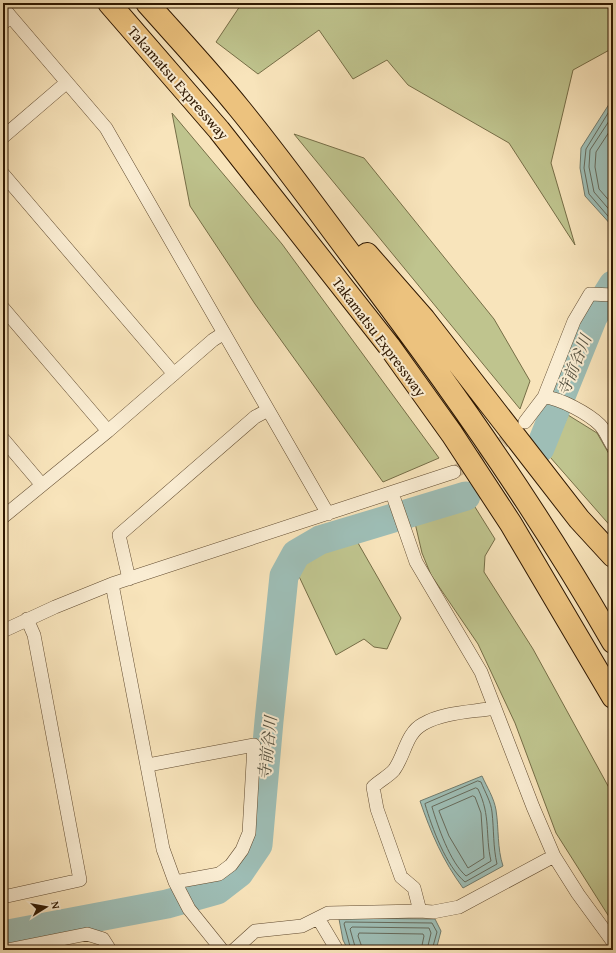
<svg xmlns="http://www.w3.org/2000/svg" width="616" height="953" font-family="'Gentium Book Plus','Noto Serif JP',serif">
  <rect width="100%" height="100%" fill="#f8e4bb"/>
  <filter id="stains"><feTurbulence type="fractalNoise" baseFrequency=".005" numOctaves="4"/><feColorMatrix values="0 0 0 0 .2 0 0 0 0 .09 0 0 0 0 .02 0 0 0 .5 -.17"/></filter>
  <radialGradient id="worn" r=".72"><stop offset=".6" stop-color="#630" stop-opacity="0"/><stop offset="1" stop-color="#630" stop-opacity=".3"/></radialGradient>
  <!-- green -->
  <path fill="#bfc48e" stroke="#766e47" d="M242,3H613V48L573,70L551,163L575,245L509,143L408,85L387,60L353,79L319,30L258,74L216,42Z
    M172,113L282,244L439,458L383,482L255,304L190,206Z
    M294,134L364,158L494,319L530,381L520,409Z
    M568,415L597,433L613,461V529L550,457Z
    M470,499L495,539L485,556L484,572L533,649L613,795V923L556,833L515,723L478,644L431,575L422,553L415,523Z
    M354,536L401,618L387,649L374,647L364,639L336,655L296,570L306,555Z"/>
  <!-- water -->
  <path fill="#9ebeb6" stroke="#717b6d" d="M613,98V227L585,196L580,168L581,148Z
    M482,776C487,787 494,798 496,810C499,829 497,848 503,866L463,888C443,861 431,833 420,801Z
    M343,918L435,919L441,931L436,950H348L343,940L339,919Z"/>
  <g fill="none" stroke-linecap="round" stroke-linejoin="round">
    <!-- shore -->
    <path stroke="#666a5b" stroke-width="1" d="M613,105L586,149L584,168L589,194L613,222
      M613,115L590,150L589,167L594,192L613,214
      M613,126L596,152L595,167L599,189L613,205
      M478,781L481,782C485,792 491,802 492,812C494,830 493,847 497,864L465,882C446,866 432,828 425,804Z
      M476,788L478,789C491,816 485,835 491,861L466,876C450,862 438,827 432,807Z
      M473,796L475,797L481,813L484,858L468,868L449,836L439,811Z
      M351,950L344,924L345,922L432,923L437,932L432,950
      M356,950L350,929L352,927L429,928L431,933L427,950
      M363,950L358,936L359,933L423,934L424,936L421,950"/>
    <!-- river -->
    <path stroke="#9ebeb6" stroke-width="29" d="M540,448L593,317L613,285
      M3,935L167,904L217,890L239,873L258,845L269,721L284,576L296,554L320,540L466,496"/>
    <!-- street-tunnel -->
    <path stroke="#d0bb96" stroke-width="13" stroke-dasharray="13 6" stroke-linecap="butt" d="M454,472L492,452L517,430"/>
    <defs>
      <path id="street" d="M3,7L11,17
        M3,23L11,17L106,128L328,514
        M3,137L66,83
        M3,174L174,374
        M3,308L108,431
        M544,397C560,398 589,414 600,425C605,430 609,440 613,446
        M525,422L544,397L574,321L590,294L613,295
        M3,439L42,485
        M392,493L416,562L481,672L533,807L554,856L578,894L613,942
        M3,517L108,431L213,340L224,333
        M129,579L119,535L255,417L268,410
        M112,584L163,849L175,882L189,909L222,950
        M3,631L55,607L112,584L454,472
        M148,765L254,745L249,833L242,850L231,865L219,874L175,882
        M3,897L80,880L34,635L27,619
        M420,911L414,888L401,877L377,809L373,787C379,781 389,776 394,770C405,755 406,733 423,724C443,712 472,712 495,708
        M318,918L337,950
        M7,950L87,934L103,939L110,950
        M234,950L255,931L302,926L328,913L420,911L433,912L459,907L554,856"/>
      <path id="highway" d="M109,3L219,130L389,346L452,434L511,524L613,697
        M147,3C178,38 210,72 239,108C280,158 318,211 357,263C449,384 537,509 613,642
        M367,254L424,319L579,519L613,556"/>
    </defs>
    <!-- street casing -->
    <use href="#street" stroke="#604a2f" stroke-width="14"/>
    <!-- highway casing -->
    <use href="#highway" stroke="#2e1700" stroke-width="24"/>
    <!-- street -->
    <use href="#street" stroke="#faedd3" stroke-width="13"/>
    <!-- highway -->
    <use href="#highway" stroke="#ecc27e" stroke-width="22"/>
  </g>
  <g text-anchor="middle" stroke-width="4" stroke-linejoin="round" paint-order="stroke">
    <!-- street labels -->
    <g font-size="15" fill="#2e1700" stroke="#faedd3">
      <text transform="translate(178 83) rotate(49)" y="5">Takamatsu Expressway</text>
      <text transform="translate(379 337) rotate(53)" y="5">Takamatsu Expressway</text>
    </g>
    <!-- water labels -->
    <g font-size="16" font-style="italic" fill="#555140" stroke="#faedd3">
      <text transform="translate(574 365) rotate(-68)" y="6">寺前谷川</text>
      <text transform="translate(267 748) rotate(-84)" y="6">寺前谷川</text>
    </g>
  </g>
  <!-- margin -->
  <rect width="616" height="953" fill="none" stroke="#f8e4bb" stroke-width="16"/>
  <rect x="4" y="4" width="608" height="945" fill="none" stroke="#2e1700" stroke-width="2"/>
  <rect x="8" y="8" width="600" height="937" fill="none" stroke="#2e1700"/>
  <!-- north arrow -->
  <g transform="translate(46 907) rotate(79)" stroke="#faedd3" stroke-width="3" paint-order="stroke">
  <path d="M0-3L7 15L0 10L-7 15Z" fill="#2e1700"/>
  <text y="-6" font-size="11" font-weight="bold" text-anchor="middle" fill="#2e1700">N</text>
  </g>
  <rect width="100%" height="100%" filter="url(#stains)"/>
  <rect width="100%" height="100%" fill="url(#worn)"/>
</svg>
